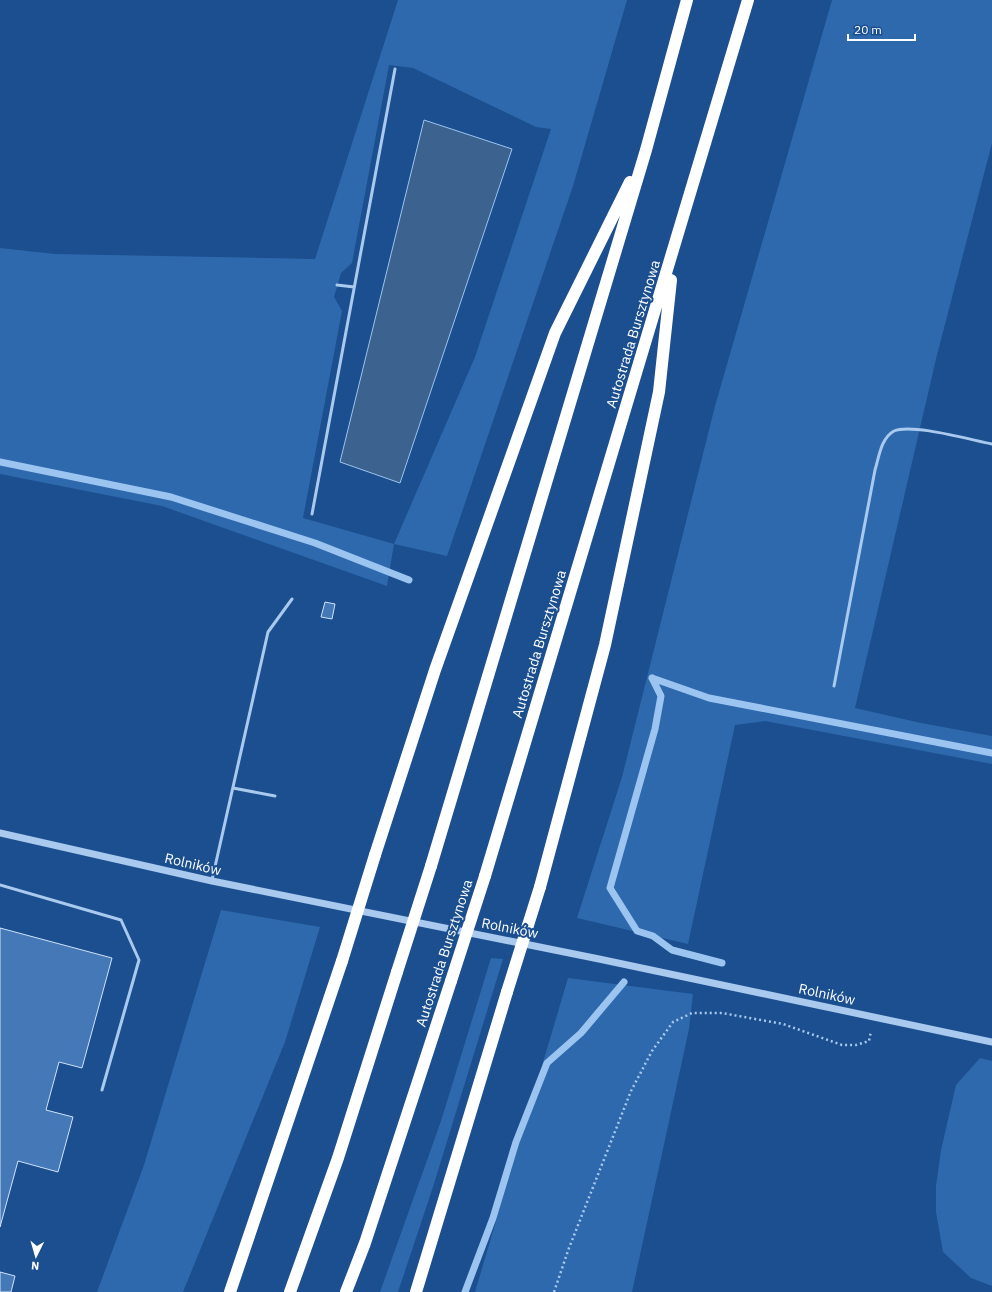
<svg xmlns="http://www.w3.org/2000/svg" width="992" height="1292" font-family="'IBM Plex Sans',sans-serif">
  <rect width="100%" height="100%" fill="#1b4f8f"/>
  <!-- green -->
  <path fill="#2e69ad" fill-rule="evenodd" d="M398,0H627L573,186L447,556L394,544L387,586L162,506L0,474V248L55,254L315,259ZM389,65L413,68L536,127L551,129L475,357L394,544L303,518L342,311L334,297L341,273L352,263Z
    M832,0H992V143L936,359L855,708L921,723L992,736V764L765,721L735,725L688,944L577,918L622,777L715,406Z
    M221,910L320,927L285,1042L183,1292H97L144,1165Z
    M491,958L503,959L433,1187L398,1292H380L441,1121Z
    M568,978L693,994L689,1029L632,1292H475Z
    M980,1058L992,1061V1286L971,1278L943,1252L936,1212V1186L941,1150L956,1085Z"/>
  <!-- water -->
  <path fill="#3c6290" stroke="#9cc4f0" d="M424,120L512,149L400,483L340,462Z"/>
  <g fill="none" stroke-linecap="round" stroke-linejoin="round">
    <!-- stream -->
    <path stroke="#9cc4f0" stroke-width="7" d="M0,462L171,497L315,543L409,580
      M652,678L661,696L655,729L610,888L637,931L653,936L672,950L722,963
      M652,678L709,698L992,753
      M465,1292L493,1218L516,1142L547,1063L581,1033L624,982"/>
  </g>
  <!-- building -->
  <path fill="#4478b7" stroke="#cfe3fa" d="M325,602L335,604L332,619L321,617Z
    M0,928L112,958L82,1068L59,1062L46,1110L73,1117L58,1172L18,1161L0,1227Z
    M0,1272L15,1276L11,1292H0Z"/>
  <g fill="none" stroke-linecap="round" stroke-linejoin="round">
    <!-- path -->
    <path stroke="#a9c9ee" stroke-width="2.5" stroke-dasharray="2 3" stroke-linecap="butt" d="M554,1292L569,1248L631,1091L652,1051L673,1022L692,1013H722L783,1024L842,1045H856L869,1041L871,1031"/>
    <!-- service -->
    <path stroke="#a9c9ee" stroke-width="3" d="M337,285L354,287
      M312,514L395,69
      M834,686L875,470C879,457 881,438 894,431C911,423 971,440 992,444
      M233,788L275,796
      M212,880L268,632L292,599
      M0,885L121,920L139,960L102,1090"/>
    <!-- tertiary -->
    <path stroke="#a9c9ee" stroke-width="7" d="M0,833L212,881L599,959L992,1042"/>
    <!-- motorway -->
    <path stroke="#fff" stroke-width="12" d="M375,855L435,670L555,333L630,182
      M431,866L646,150L687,0
      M485,876L748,0
      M540,887L605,645L659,392L671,280
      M230,1292L342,961
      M290,1292L338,1158L397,972
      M346,1292L365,1243L451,981
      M416,1292L507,992"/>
    <!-- motorway-bridge -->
    <path stroke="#fff" stroke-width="12" d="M342,961L375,855
      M397,972L431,866
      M451,981L485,876
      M507,992L540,887"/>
  </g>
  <g text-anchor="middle" stroke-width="4" stroke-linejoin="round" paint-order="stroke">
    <!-- street labels -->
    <g font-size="14" fill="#fff" stroke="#1b4f8f">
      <text transform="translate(633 334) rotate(-73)" y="5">Autostrada Bursztynowa</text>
      <text transform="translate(539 644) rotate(-73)" y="5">Autostrada Bursztynowa</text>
      <text transform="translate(193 864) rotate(13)" y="5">Rolników</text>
      <text transform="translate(510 928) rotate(11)" y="5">Rolników</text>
      <text transform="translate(444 953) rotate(-72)" y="5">Autostrada Bursztynowa</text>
      <text transform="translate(827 994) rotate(12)" y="5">Rolników</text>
    </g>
  </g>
  <!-- north arrow -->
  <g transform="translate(36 1256) rotate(185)" stroke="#1b4f8f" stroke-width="3" paint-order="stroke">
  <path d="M0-3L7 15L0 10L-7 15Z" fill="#ffffff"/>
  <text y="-6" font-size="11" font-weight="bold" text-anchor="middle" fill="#ffffff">N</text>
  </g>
  <!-- scale -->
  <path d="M848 34v6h67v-6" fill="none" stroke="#ffffff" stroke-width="2"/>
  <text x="854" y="34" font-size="12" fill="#ffffff" stroke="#1b4f8f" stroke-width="3" paint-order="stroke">20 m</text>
</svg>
